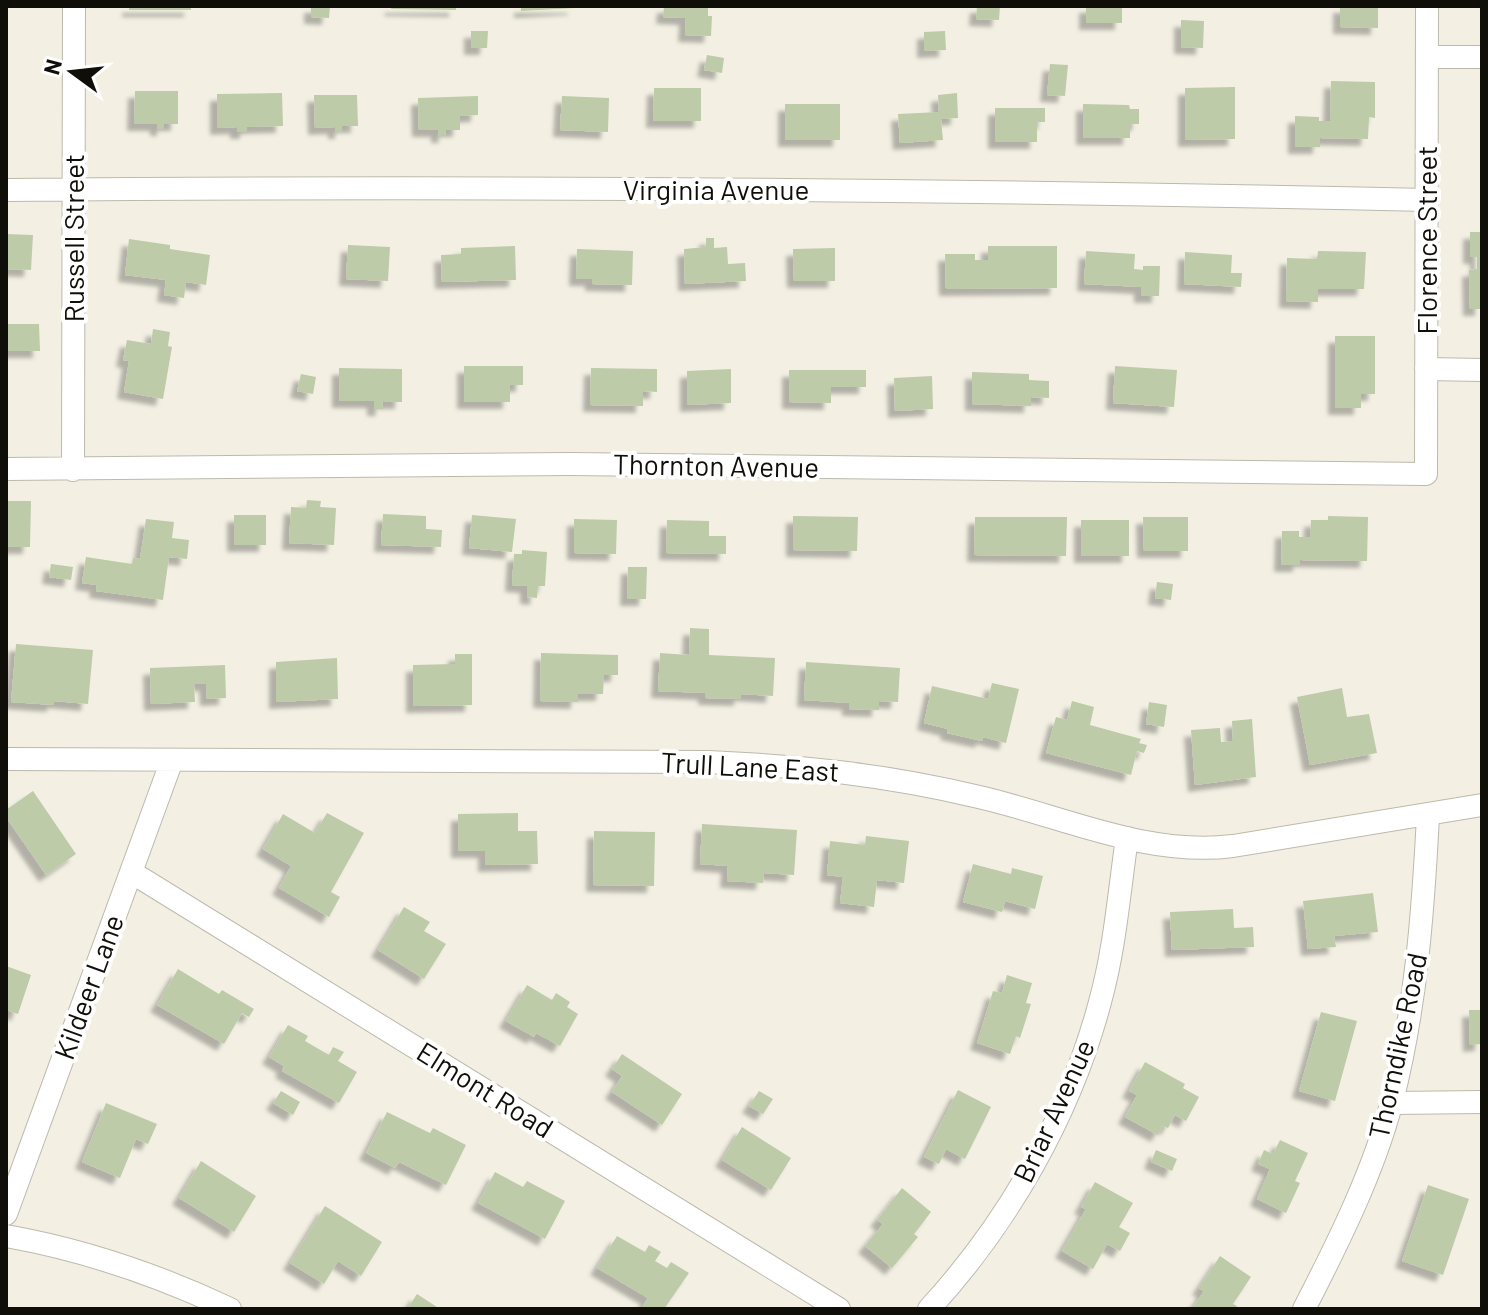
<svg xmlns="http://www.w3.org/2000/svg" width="1488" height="1315" font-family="Barlow,sans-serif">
  <defs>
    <filter id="shadow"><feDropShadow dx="-7" dy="7" stdDeviation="2" flood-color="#0004"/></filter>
  </defs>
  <rect width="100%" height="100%" fill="#f3f0e3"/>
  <!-- building -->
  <path fill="#bdcba8" filter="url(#shadow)" d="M129,6H191V10H129Z
    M311,6H330L329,18L311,17Z
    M392,6H456V10L391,9Z
    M521,6H575V8L521,11Z
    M664,6H708V16H712L711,36L685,35L686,18L663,17Z
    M977,6H1000L999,20L976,19Z
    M1086,6H1122V23H1086Z
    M1340,6H1378V28L1340,27Z
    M1181,20L1204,21L1203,48L1181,47Z
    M471,31H488L487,48H471Z
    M945,31L946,50L924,51V32Z
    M707,55L724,58L722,73L704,70Z
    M1050,64L1068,65L1065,96L1047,95Z
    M1331,81L1375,82V118L1369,117L1368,139L1320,138V147H1295V116L1319,117V121H1330Z
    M1235,87V139L1185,140V88Z
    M654,88H701V121H653Z
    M135,91H178V124H164V129H157V124H134Z
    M282,93L283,126L247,127V132H237V127L217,128V94Z
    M957,93L958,118L941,119L943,140L900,143L898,114L939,112L938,95Z
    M314,95H357L358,126H342V132H335V127L315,128Z
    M478,96V115L460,116V130H445L446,136H438V130H419L418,98Z
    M562,96L609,98L608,132L560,130Z
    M785,104H840V140H785Z
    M1083,104L1129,105L1130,109H1139V124H1130V138H1083Z
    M995,108H1045V122H1037V142H995Z
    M1470,232H1482V309H1470L1469,270L1477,269V257H1470Z
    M6,234L33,235L31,270L6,269Z
    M706,238H714V248L727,247L728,264L745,263L746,281L685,284L684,249L706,247Z
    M129,239L170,245V249L210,255L206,285L186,282L184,298L164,295L166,280L125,275Z
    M348,245L390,247L388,281L346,279Z
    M515,246L516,280L442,282L441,255L461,254V248Z
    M988,246H1057V288L946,289L945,254H975V260H988Z
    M835,248V281H794L793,249Z
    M577,249L633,251L632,285L592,284V279H576Z
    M1086,251L1135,254L1134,269L1143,270V266H1160L1159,296H1141V287L1084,284Z
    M1318,251L1366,252L1364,289H1318V302L1286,301L1287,258L1317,259Z
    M1185,252L1232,255L1231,273H1242L1241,287L1184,284Z
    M6,324H39L40,351H6Z
    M153,329L170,332L168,346L172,347L163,399L124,392L129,361L123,360L127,340L151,344Z
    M1335,336H1375V394H1361V408H1335Z
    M464,366H523V385H510V402H464Z
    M1115,366L1177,370L1174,407L1113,403Z
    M339,368L402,369V402H382L383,409H374V401H339Z
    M591,368L657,369V392L643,391V406L590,405Z
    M731,369V403L687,405V371Z
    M789,370H866V387H831V403L789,402Z
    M972,372L1029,374V380L1049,381V398L1031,397V406L972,404Z
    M301,374L316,377L313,394L297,391Z
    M932,376L933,409L895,411L894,378Z
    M307,500L321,501L320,507L336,508L334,545L289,543L291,507L306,508Z
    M6,501H31L30,547H6Z
    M383,514L426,516V529L442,530L441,547L381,545Z
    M234,515H266V545H234Z
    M472,515L516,519L512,552L469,548Z
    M793,516L858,517L857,551L793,550Z
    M1328,516L1368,517L1367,561L1300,560V565H1281L1282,531H1299V537H1310L1311,520H1328Z
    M975,517H1067L1066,556L974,555Z
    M1143,517H1188V551H1144Z
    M146,519L174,522L172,538L189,540L187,559L169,557L163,600L96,591L97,585L82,583L86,557L132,564L133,558L140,559Z
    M574,519L617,520L616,554L574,553Z
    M667,520L709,521V536H726V554L666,553Z
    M1081,520H1129V556H1081Z
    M522,550L547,552L545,586H538L537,598L527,597V586L512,585L514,554H522Z
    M51,564L73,567L71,580L49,577Z
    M628,567H647L646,599H627Z
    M1157,582L1173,584L1171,600L1155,598Z
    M690,628L709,629V655L775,658L773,696L741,694V699L705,698V693L658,691L660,653L689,655Z
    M16,644L93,650L88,704L54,701V705L11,702Z
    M541,653L618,655V675H604L603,694H578V702L540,701Z
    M455,654H472V705L413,706V665L455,664Z
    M337,658L338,699L276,702V662Z
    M806,662L900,668L898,702L879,701V710L849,709V703L804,700Z
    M225,665L226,698L207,699L206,684H194L195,702L151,704L150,668Z
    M992,683L1019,689L1006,743L983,737L982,741L947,733L948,729L924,723L932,686L988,699Z
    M1342,688L1347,717L1369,714L1377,753L1310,765L1297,697Z
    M1072,701L1094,707L1090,725L1141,739L1139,743L1147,745L1144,753L1137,751L1131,775L1046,753L1056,717L1067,720Z
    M1149,702L1167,705L1164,727L1146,724Z
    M1252,719L1256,777L1195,785L1191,730L1220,728L1221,742L1233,741L1232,721Z
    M33,791L76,854L46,875L6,817V810Z
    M327,813L364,833L331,892L340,897L329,917L279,888L291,866L263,849L283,814L315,833Z
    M518,813V831H537L538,864L485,865V851H458V814Z
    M702,824L797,830L794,875L764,873L763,883L727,881L728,866L700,864Z
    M594,831L655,832L654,886L593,885Z
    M866,836L909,841L904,883L877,880L874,907L840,903L843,877L827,875L830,841L865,845Z
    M973,864L1011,874L1012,868L1043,876L1035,909L1005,901L1002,912L963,902Z
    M1373,893L1378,932L1334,936L1336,947L1308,949L1303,901Z
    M404,907L430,922L424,931L446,944L424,979L378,950Z
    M1233,909L1234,928L1253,927L1254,947L1172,950L1170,912Z
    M6,966L31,975L18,1014L6,1010Z
    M178,969L219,994L222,990L254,1009L249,1017L242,1013L224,1044L157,1005Z
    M1007,975L1032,983L1026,1003L1031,1004L1020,1038L1016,1036L1010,1054L977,1043L993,991L1002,993Z
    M527,985L552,1000L556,993L570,1002L567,1007L578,1014L560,1046L536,1033L534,1037L506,1021Z
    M1469,1010H1482V1044L1470,1045Z
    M1321,1012L1357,1021L1335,1101L1299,1091Z
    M288,1025L308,1036L305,1041L329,1055L333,1047L344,1052L338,1061L357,1072L339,1103L282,1071L284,1066L269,1057Z
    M622,1054L682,1094L662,1125L612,1092L622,1076L612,1069Z
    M1145,1062L1185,1084L1183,1088L1199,1097L1186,1121L1175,1115L1168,1128L1163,1126L1158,1135L1125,1117L1137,1095L1129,1091Z
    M958,1090L991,1107L965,1159L946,1149L939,1164L924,1157Z
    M281,1091L300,1102L293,1115L273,1103Z
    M759,1091L773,1099L763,1114L749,1106Z
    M106,1103L157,1124L148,1144L136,1139L120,1178L82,1162Z
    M387,1112L430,1133L433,1128L466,1145L446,1185L399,1162L395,1168L366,1153Z
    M742,1127L791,1158L771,1190L722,1160Z
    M1280,1140L1308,1153L1295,1181L1300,1183L1286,1213L1257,1199L1270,1169L1258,1164L1264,1150L1273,1154Z
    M1156,1150L1177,1159L1172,1171L1151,1162Z
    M201,1161L256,1196L234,1232L179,1198Z
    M495,1172L523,1187L527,1181L565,1201L545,1239L478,1203Z
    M1095,1182L1133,1203L1119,1227L1130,1233L1120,1251L1107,1244L1093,1269L1062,1251L1086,1209L1081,1207Z
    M1428,1185L1469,1199L1443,1275L1402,1261Z
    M902,1188L931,1212L914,1234L918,1237L892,1268L865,1246L883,1224L877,1220Z
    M325,1206L382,1242L361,1276L338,1261L324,1284L290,1263Z
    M617,1236L645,1252L649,1245L661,1252L655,1261L667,1268L671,1262L689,1273L664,1309H641L648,1298L597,1268Z
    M1220,1256L1251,1277L1233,1304L1237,1306L1235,1309H1192L1204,1291L1199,1288Z
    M417,1294L440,1309H407Z"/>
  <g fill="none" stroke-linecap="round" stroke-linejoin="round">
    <defs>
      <path id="street" d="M1427,57H1482
        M6,190C480,186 953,189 1427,200
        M1426,369L1482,370
        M6,469L570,464L1426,474L1427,6
        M73,470L74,6
        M6,759L708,762C802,766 888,775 979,797C1062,816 1146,857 1233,846L1482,805
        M131,872L839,1309
        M1392,1103L1482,1102
        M6,1214L172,760
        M6,1236C85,1250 158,1275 230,1309
        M929,1309C1008,1223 1070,1115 1100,1002C1115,948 1119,893 1127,838
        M1304,1309C1337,1245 1374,1171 1392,1101C1416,1007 1423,913 1428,816"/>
    </defs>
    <!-- street casing -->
    <use href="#street" stroke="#bcb9ad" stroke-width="24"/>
    <!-- street -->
    <use href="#street" stroke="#fff" stroke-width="22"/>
  </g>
  <g text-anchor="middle" stroke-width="8" stroke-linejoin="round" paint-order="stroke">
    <!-- street labels -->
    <g font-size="28" fill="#0f0e09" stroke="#fff">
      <text x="716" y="200">Virginia Avenue</text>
      <text transform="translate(74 238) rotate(-90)" y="10">Russell Street</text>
      <text transform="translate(1427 240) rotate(-90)" y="10">Florence Street</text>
      <text transform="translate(716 466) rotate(1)" y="10">Thornton Avenue</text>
      <text transform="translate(750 767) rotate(3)" y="10">Trull Lane East</text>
      <text transform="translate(89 987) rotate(-70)" y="10">Kildeer Lane</text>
      <text transform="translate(1398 1046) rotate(-78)" y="10">Thorndike Road</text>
      <text transform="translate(485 1090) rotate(32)" y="10">Elmont Road</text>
      <text transform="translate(1054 1111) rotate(-65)" y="10">Briar Avenue</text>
    </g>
  </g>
  <!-- border -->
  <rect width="1488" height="1315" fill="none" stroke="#0f0e09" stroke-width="16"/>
  <!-- north arrow -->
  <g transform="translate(72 72) rotate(285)" stroke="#ffffff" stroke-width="6" paint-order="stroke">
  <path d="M0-6L14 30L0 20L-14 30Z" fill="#0f0e09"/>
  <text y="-12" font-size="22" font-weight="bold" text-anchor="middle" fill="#0f0e09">N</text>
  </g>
</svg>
